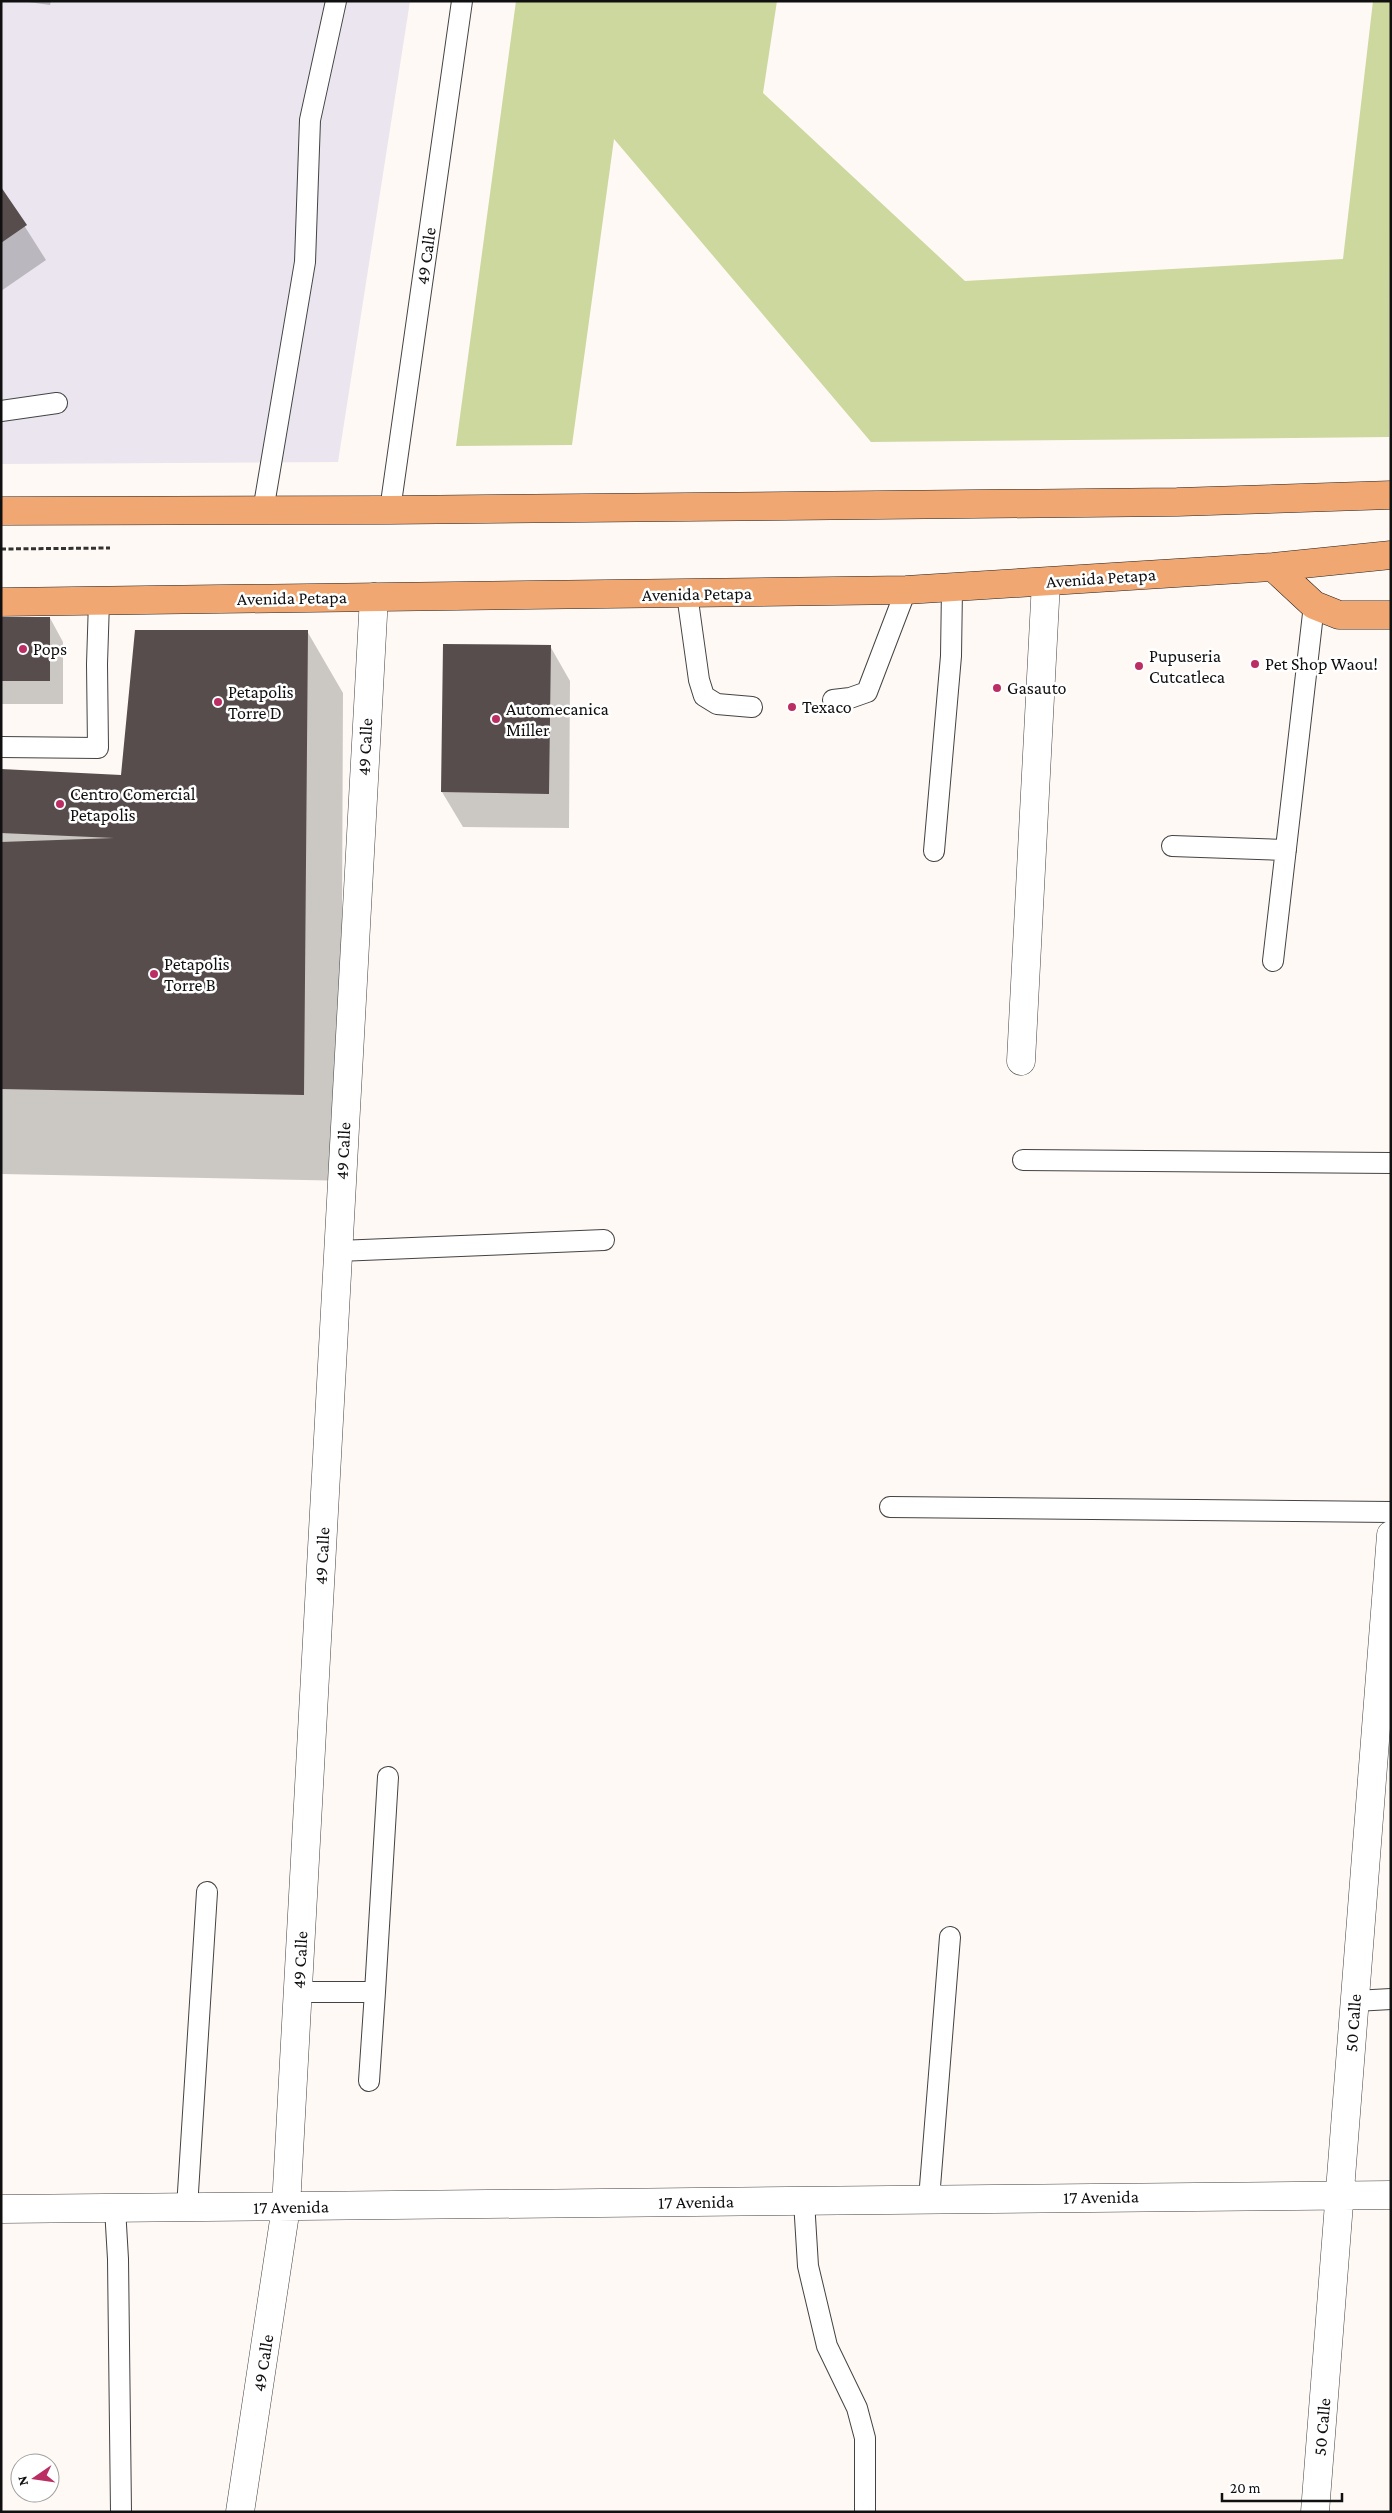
<svg xmlns="http://www.w3.org/2000/svg" width="1392" height="2513" font-family="'Crimson Pro',serif">
  <rect width="100%" height="100%" fill="#fef9f4"/>
  <!-- industrial -->
  <path fill="#eae5ee" d="M1,1H410L338,462L1,464Z"/>
  <!-- forest -->
  <path fill="#ccd89e" d="M516,1H777L763,93L965,281L1343,259L1373,1H1391L1389,437L871,442L614,139L572,445L456,446Z"/>
  <!-- shadow -->
  <path fill="#0003" d="M21,1H51L50,5Z
    M1,189L46,260L1,291Z
    M1,618H50L63,642V704H1Z
    M307,631L343,693L342,921L357,945L353,1181L1,1174V770L122,776Z
    M550,646L570,681L569,828L463,827L442,792Z"/>
  <!-- building -->
  <path fill="#584d4d" d="M1,187L27,225L1,243Z
    M1,617H50V681H1Z
    M135,630H308L304,1095L1,1089V842L114,838L1,833V769L121,775Z
    M443,644L551,645L549,794L441,792Z"/>
  <g fill="none" stroke-linecap="round" stroke-linejoin="round">
    <defs>
      <path id="service" d="M1,411L57,403
        M390,510L462,1
        M263,511L305,262L310,120L336,1
        M687,594L699,680L704,696L717,704L752,707
        M833,700L850,698L867,692L906,590
        M1,747L98,748L97,664L99,601
        M1172,846L1286,850
        M934,851L951,656L952,588
        M1273,961L1314,605
        M1023,1160L1391,1163
        M338,1251L604,1240
        M890,1507L1391,1512
        M298,1992H375L369,2081
        M375,1992L388,1777
        M1355,2001L1391,1999
        M929,2199L950,1937
        M804,2201L808,2266L827,2346L857,2408L865,2438V2512
        M115,2208L118,2259L121,2512
        M187,2208L207,1892"/>
      <path id="minor" d="M1021,1061L1046,582
        M1,2209L1391,2195
        M240,2512L286,2207L374,597
        M1315,2512L1391,1535"/>
      <path id="primary" d="M1,511L390,510L1177,502L1391,495
        M1273,567L1314,605L1339,615H1391
        M1,602L906,590L1273,567L1391,555"/>
    </defs>
    <!-- service casing -->
    <use href="#service" stroke="#434343" stroke-width="22"/>
    <!-- minor casing -->
    <use href="#minor" stroke="#434343" stroke-width="29"/>
    <!-- primary casing -->
    <use href="#primary" stroke="#212121" stroke-width="29"/>
    <!-- path -->
    <path stroke="#323232" stroke-width="3" stroke-dasharray="5 2.5" stroke-linecap="butt" d="M1,549L110,548"/>
    <!-- service -->
    <use href="#service" stroke="#fff" stroke-width="20"/>
    <!-- minor -->
    <use href="#minor" stroke="#fff" stroke-width="28"/>
    <!-- primary -->
    <use href="#primary" stroke="#f1a771" stroke-width="28"/>
  </g>
  <!-- markers -->
  <g fill="#ba2e64" stroke="#fff" stroke-width="2">
    <circle cx="23" cy="649" r="5"/>
    <circle cx="1255" cy="664" r="5"/>
    <circle cx="1139" cy="666" r="5"/>
    <circle cx="997" cy="688" r="5"/>
    <circle cx="218" cy="702" r="5"/>
    <circle cx="792" cy="707" r="5"/>
    <circle cx="496" cy="719" r="5"/>
    <circle cx="60" cy="804" r="5"/>
    <circle cx="154" cy="974" r="5"/>
  </g>
  <g text-anchor="middle" stroke-width="5" stroke-linejoin="round" paint-order="stroke">
    <!-- street labels -->
    <g font-size="18" fill="#101010" stroke="#fff">
      <text transform="translate(426 256) rotate(-82)" y="6">49 Calle</text>
      <text transform="translate(1101 578) rotate(-4)" y="6">Avenida Petapa</text>
      <text transform="translate(697 594) rotate(-1)" y="6">Avenida Petapa</text>
      <text transform="translate(292 598) rotate(-1)" y="6">Avenida Petapa</text>
      <text transform="translate(365 747) rotate(-87)" y="6">49 Calle</text>
      <text transform="translate(343 1151) rotate(-87)" y="6">49 Calle</text>
      <text transform="translate(322 1556) rotate(-87)" y="6">49 Calle</text>
      <text transform="translate(300 1960) rotate(-87)" y="6">49 Calle</text>
      <text transform="translate(1353 2023) rotate(-86)" y="6">50 Calle</text>
      <text transform="translate(1101 2197) rotate(-1)" y="6">17 Avenida</text>
      <text transform="translate(696 2202) rotate(-1)" y="6">17 Avenida</text>
      <text transform="translate(291 2207) rotate(-1)" y="6">17 Avenida</text>
      <text transform="translate(263 2363) rotate(-81)" y="6">49 Calle</text>
      <text transform="translate(1322 2427) rotate(-85)" y="6">50 Calle</text>
    </g>
    <!-- poi labels -->
    <g font-size="18" fill="#101010" stroke="#fff" text-anchor="start">
      <text x="33" y="655">Pops</text>
      <text x="1149" y="662">Pupuseria<tspan x="1149" dy="21">Cutcatleca</tspan></text>
      <text x="1265" y="670">Pet Shop Waou!</text>
      <text x="1007" y="694">Gasauto</text>
      <text x="228" y="698">Petapolis<tspan x="228" dy="21">Torre D</tspan></text>
      <text x="802" y="713">Texaco</text>
      <text x="506" y="715">Automecanica<tspan x="506" dy="21">Miller</tspan></text>
      <text x="70" y="800">Centro Comercial<tspan x="70" dy="21">Petapolis</tspan></text>
      <text x="164" y="970">Petapolis<tspan x="164" dy="21">Torre B</tspan></text>
    </g>
  </g>
  <!-- border -->
  <rect width="1392" height="2513" fill="none" stroke="#101010" stroke-width="5"/>
  <!-- north arrow -->
  <g transform="translate(35 2478) rotate(257)"><circle r="24" fill="#ffffff" stroke="#9f9f9f"/>
  <path d="M0-4L9 19L0 12L-9 19Z" fill="#ba2e64"/>
  <text y="-8" font-size="14" font-weight="bold" text-anchor="middle" fill="#101010">N</text>
  </g>
  <!-- scale -->
  <path d="M1222 2493v8h120v-8" fill="none" stroke="#101010" stroke-width="2.5"/>
  <text x="1230" y="2493" font-size="15" fill="#101010" stroke="#ffffff" stroke-width="4" paint-order="stroke">20 m</text>
</svg>
